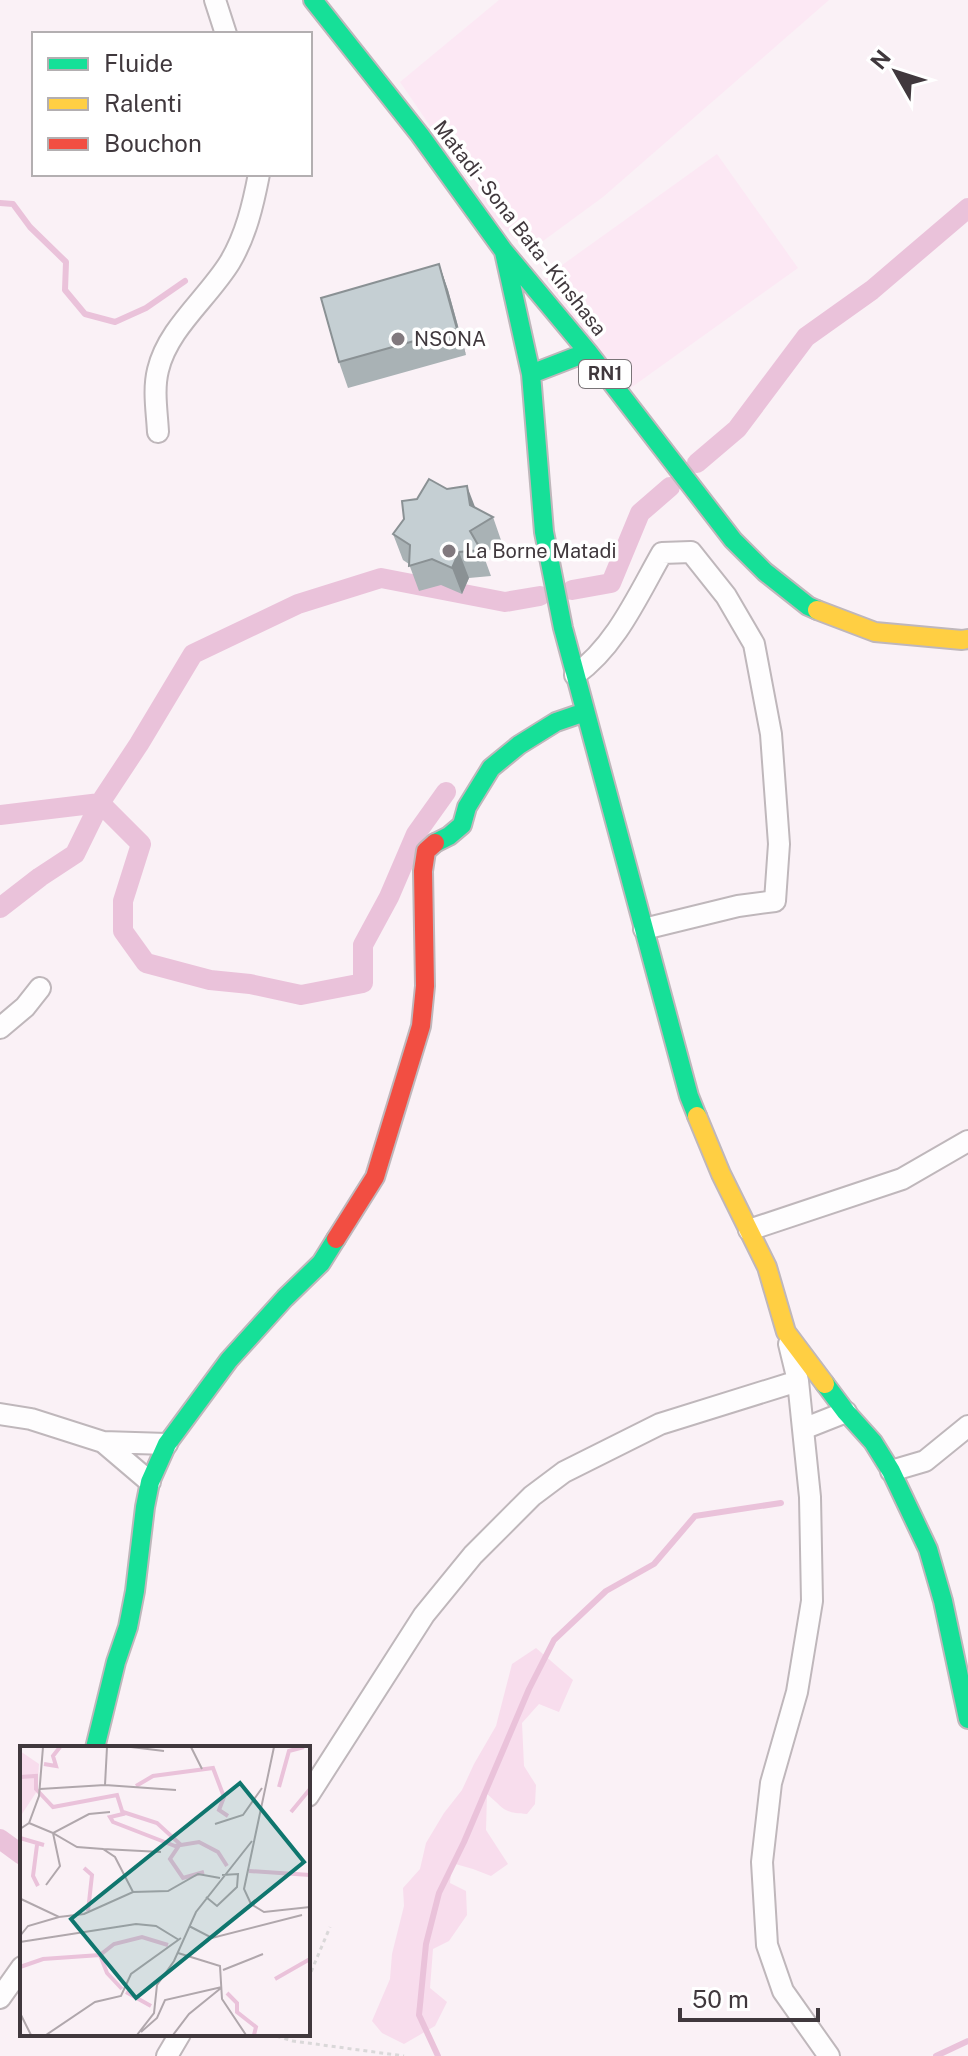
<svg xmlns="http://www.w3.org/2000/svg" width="968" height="2056" font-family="'Public Sans',sans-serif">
  <rect width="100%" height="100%" fill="#faf1f6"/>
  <!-- built -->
  <path fill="#fce8f4" d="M499,0H829L603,197L528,252L493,218L400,82Z
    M717,154L798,268L625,392L544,278Z"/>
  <!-- green -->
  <path fill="#f8dded" d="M536,1648L573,1680L559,1712L539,1704L522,1723L524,1766L536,1785L535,1804L527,1814C502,1813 504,1808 487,1794L486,1830L508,1864L491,1876L473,1869L452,1863L450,1883L466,1891L467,1915L449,1941L433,1949L430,1988L447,2002L435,2026L404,2044L382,2033L372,2021L390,1979L392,1954L404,1906L403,1888L420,1869L426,1843L444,1813L462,1790L474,1764L496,1726L512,1664Z"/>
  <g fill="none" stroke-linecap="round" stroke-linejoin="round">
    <!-- stream -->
    <path stroke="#eac2da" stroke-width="6" d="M0,203L13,204L30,227L66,262L65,290L85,314L115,322L146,308L185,281
      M438,2056L419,2015L426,1944L439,1893L464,1842L529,1689L554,1640L606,1591L654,1564L695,1516L781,1503
      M936,2056L968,2041"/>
    <!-- canal -->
    <path stroke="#eac2da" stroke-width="20" d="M697,463L737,429L806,337L872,290L968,208
      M572,590L611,583L640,513L670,487
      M0,815L100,803L141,844L123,901V931L146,963L210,980L250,984L301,995L363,983V945L389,897L416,834L446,792
      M0,908L40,877L75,854L100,803L139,744L193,654L298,604L381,578L505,602L540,596
      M0,1839L22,1855"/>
    <defs>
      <path id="street" d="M215,0L226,34
        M158,432C157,412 153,390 158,370C168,328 208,298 230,262C246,235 253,205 259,174
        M575,675C616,646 638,595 662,553L691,552L726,596L754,644L771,734L779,844L775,901L738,906L644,929
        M0,1028L25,1007L40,988
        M749,1230L902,1179L968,1141
        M789,1344L798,1381L810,1497L812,1601L797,1692L771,1783L762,1862L767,1945L783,1991L829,2056
        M0,1414L31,1419L103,1442L167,1444
        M803,1429L846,1412
        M103,1442L150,1482
        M891,1471L925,1461L968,1426
        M308,1796L424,1615L473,1555L532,1496L564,1472L660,1424L798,1381
        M0,1998L22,1967
        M167,2056L180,2034"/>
      <path id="fast" d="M313,0L420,135L503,250L588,352L733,540L765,572L808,606L817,610
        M504,252L531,374L544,532L563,628L689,1096L697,1116
        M531,374L588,352
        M435,843L449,836L462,825L467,807L491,768L519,745L556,722L585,712
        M825,1384L846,1412L873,1442L891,1471L928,1549L943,1601L968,1719
        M95,1748L116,1662L128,1627L135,1591L145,1507L150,1482L167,1444L229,1360L285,1298L321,1263L336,1239"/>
      <path id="slow" d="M817,610L875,632L962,640L968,639
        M697,1116L721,1174L767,1267L786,1332L825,1384"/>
      <path id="jam" d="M336,1239L375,1177L421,1026L425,986L423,871L426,851L435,843"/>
    </defs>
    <!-- street casing -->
    <use href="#street" stroke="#bfb7bb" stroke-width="24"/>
    <!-- fast casing -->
    <use href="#fast" stroke="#bfb7bb" stroke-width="22"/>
    <!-- slow casing -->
    <use href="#slow" stroke="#bfb7bb" stroke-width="22"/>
    <!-- jam casing -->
    <use href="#jam" stroke="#bfb7bb" stroke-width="22"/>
    <!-- path -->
    <path stroke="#dad8d9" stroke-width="3" stroke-dasharray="4 4" stroke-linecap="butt" d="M308,1979L330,1927
      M269,2034L293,2041L404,2056"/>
    <!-- street -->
    <use href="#street" stroke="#fefdfe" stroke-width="20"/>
    <!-- fast -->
    <use href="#fast" stroke="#16e098" stroke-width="18"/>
    <!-- slow -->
    <use href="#slow" stroke="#ffcf43" stroke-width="18"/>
    <!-- jam -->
    <use href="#jam" stroke="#f24e42" stroke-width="18"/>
  </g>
  <!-- wall -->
  <path fill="#a9b2b5" d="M439,264L448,290L466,355L348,388L339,362Z
    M475,508L493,517L502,543L483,554L491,576L469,578L462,594L441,585L419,591L409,564L403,560L393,534Z"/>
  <!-- shaded-wall -->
  <path fill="#8a9194" d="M439,264L448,290L466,355L457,329Z
    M467,486L477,512L470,505Z
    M459,552L469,578L462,594L452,568Z"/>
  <!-- building -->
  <path fill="#c5cfd3" stroke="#8a9194" stroke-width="2" d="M439,264L457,329L339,362L321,298Z
    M429,479L447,489L467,486L470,505L493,517L470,531L481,550L459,552L452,568L432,559L409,566L410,545L393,534L404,519L402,501L417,499Z"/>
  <!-- markers -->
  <g fill="#81797e" stroke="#fff" stroke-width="3">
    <circle cx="398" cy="339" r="8"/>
    <circle cx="449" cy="551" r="8"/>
  </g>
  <g text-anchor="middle" stroke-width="7" stroke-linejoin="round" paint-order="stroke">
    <!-- shield labels -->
    <rect fill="#fff" stroke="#797477" stroke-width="2" x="579" y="360" width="52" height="28" rx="6"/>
    <g font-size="18" font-weight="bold" fill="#40383d">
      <text x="605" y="380">RN1</text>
    </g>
    <!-- street labels -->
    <g font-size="20" fill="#40383d" stroke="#fff">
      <text transform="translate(520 228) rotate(52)" y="7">Matadi - Sona Bata - Kinshasa</text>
    </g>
    <!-- poi labels -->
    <g font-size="20" fill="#40383d" stroke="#fff" text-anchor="start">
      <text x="414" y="346">NSONA</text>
      <text x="465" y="558">La Borne Matadi</text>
    </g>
  </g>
  <!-- overview -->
  <g transform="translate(20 1746)">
    <rect width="290" height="290" fill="#faf1f6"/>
    <path d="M0,5L19,18L17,45L0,71Z" fill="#f8dded"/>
    <path fill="none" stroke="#eac2da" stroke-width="4" d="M24,18L36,20L33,10L40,1M0,31L16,30V43L33,61L97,49L103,68L90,71L93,76L155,100L179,96L198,106L207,120M116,40L133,30L193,22L204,51L199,64L208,70M259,41L269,5L284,1M103,66L137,77L160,98L150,113L163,132L184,126M271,66L290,43M0,92L24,99M17,99L13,130L18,140M64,122L72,129L68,165M229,125L290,129M80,209L87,227L102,243M0,221L23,213L80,209L94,198L122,191L148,199M255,233L290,213M106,246L131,260M207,247L217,257V266L236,281L234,289"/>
    <path fill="none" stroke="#b0a7ac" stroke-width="2" d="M111,1L144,5M171,1L182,23M254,1L224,143L231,158L244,166L290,161M85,39L87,1M20,43L85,39L156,44M90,66L69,68L33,87L57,101L83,103L95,111L113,146M9,77L33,87L40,120L26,139M195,78L223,69L242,42M0,83L9,77L19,50L23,1M83,103L141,106M0,142L1,153L39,171L64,168L113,146L148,145L178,128L200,132M186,151L197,160L217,141L218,128L202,129M169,180L192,192L282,169M0,190L8,180L39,171M0,196L116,178L136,180L159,194M158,207L200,220L202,253L226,289M203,224L243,208M0,267L11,289M121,286L137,272L145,254L202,241M26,289L75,256L101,250L111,228L161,192M117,289L134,267L137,239L154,215L176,166L232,95M153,289L169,268L201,242"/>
    <path fill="#0f766e" fill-opacity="0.15" stroke="#0f766e" stroke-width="4" d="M220,37L284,116L116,252L51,173Z"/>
    <rect width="290" height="290" fill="none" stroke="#40383d" stroke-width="4"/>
  </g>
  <!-- legend -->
  <rect x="32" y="32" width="280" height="144" fill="#ffffff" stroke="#b3afb1" stroke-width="2"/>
  <rect x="48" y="58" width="40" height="12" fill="#16e098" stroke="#b3afb1" stroke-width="2"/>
  <text x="104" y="72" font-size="24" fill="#40383d">Fluide</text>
  <rect x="48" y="98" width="40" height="12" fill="#ffcf43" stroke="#b3afb1" stroke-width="2"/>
  <text x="104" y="112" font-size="24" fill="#40383d">Ralenti</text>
  <rect x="48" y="138" width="40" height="12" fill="#f24e42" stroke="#b3afb1" stroke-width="2"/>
  <text x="104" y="152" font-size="24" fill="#40383d">Bouchon</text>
  <!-- north arrow -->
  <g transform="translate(896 72) rotate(309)" stroke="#ffffff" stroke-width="6" paint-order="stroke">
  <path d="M0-6L14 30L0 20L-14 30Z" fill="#40383d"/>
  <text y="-12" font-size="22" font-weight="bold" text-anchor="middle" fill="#40383d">N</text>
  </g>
  <!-- scale -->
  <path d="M680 2008v12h138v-12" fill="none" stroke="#40383d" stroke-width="4"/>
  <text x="692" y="2008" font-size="24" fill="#40383d" stroke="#ffffff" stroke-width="6" paint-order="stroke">50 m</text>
</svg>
